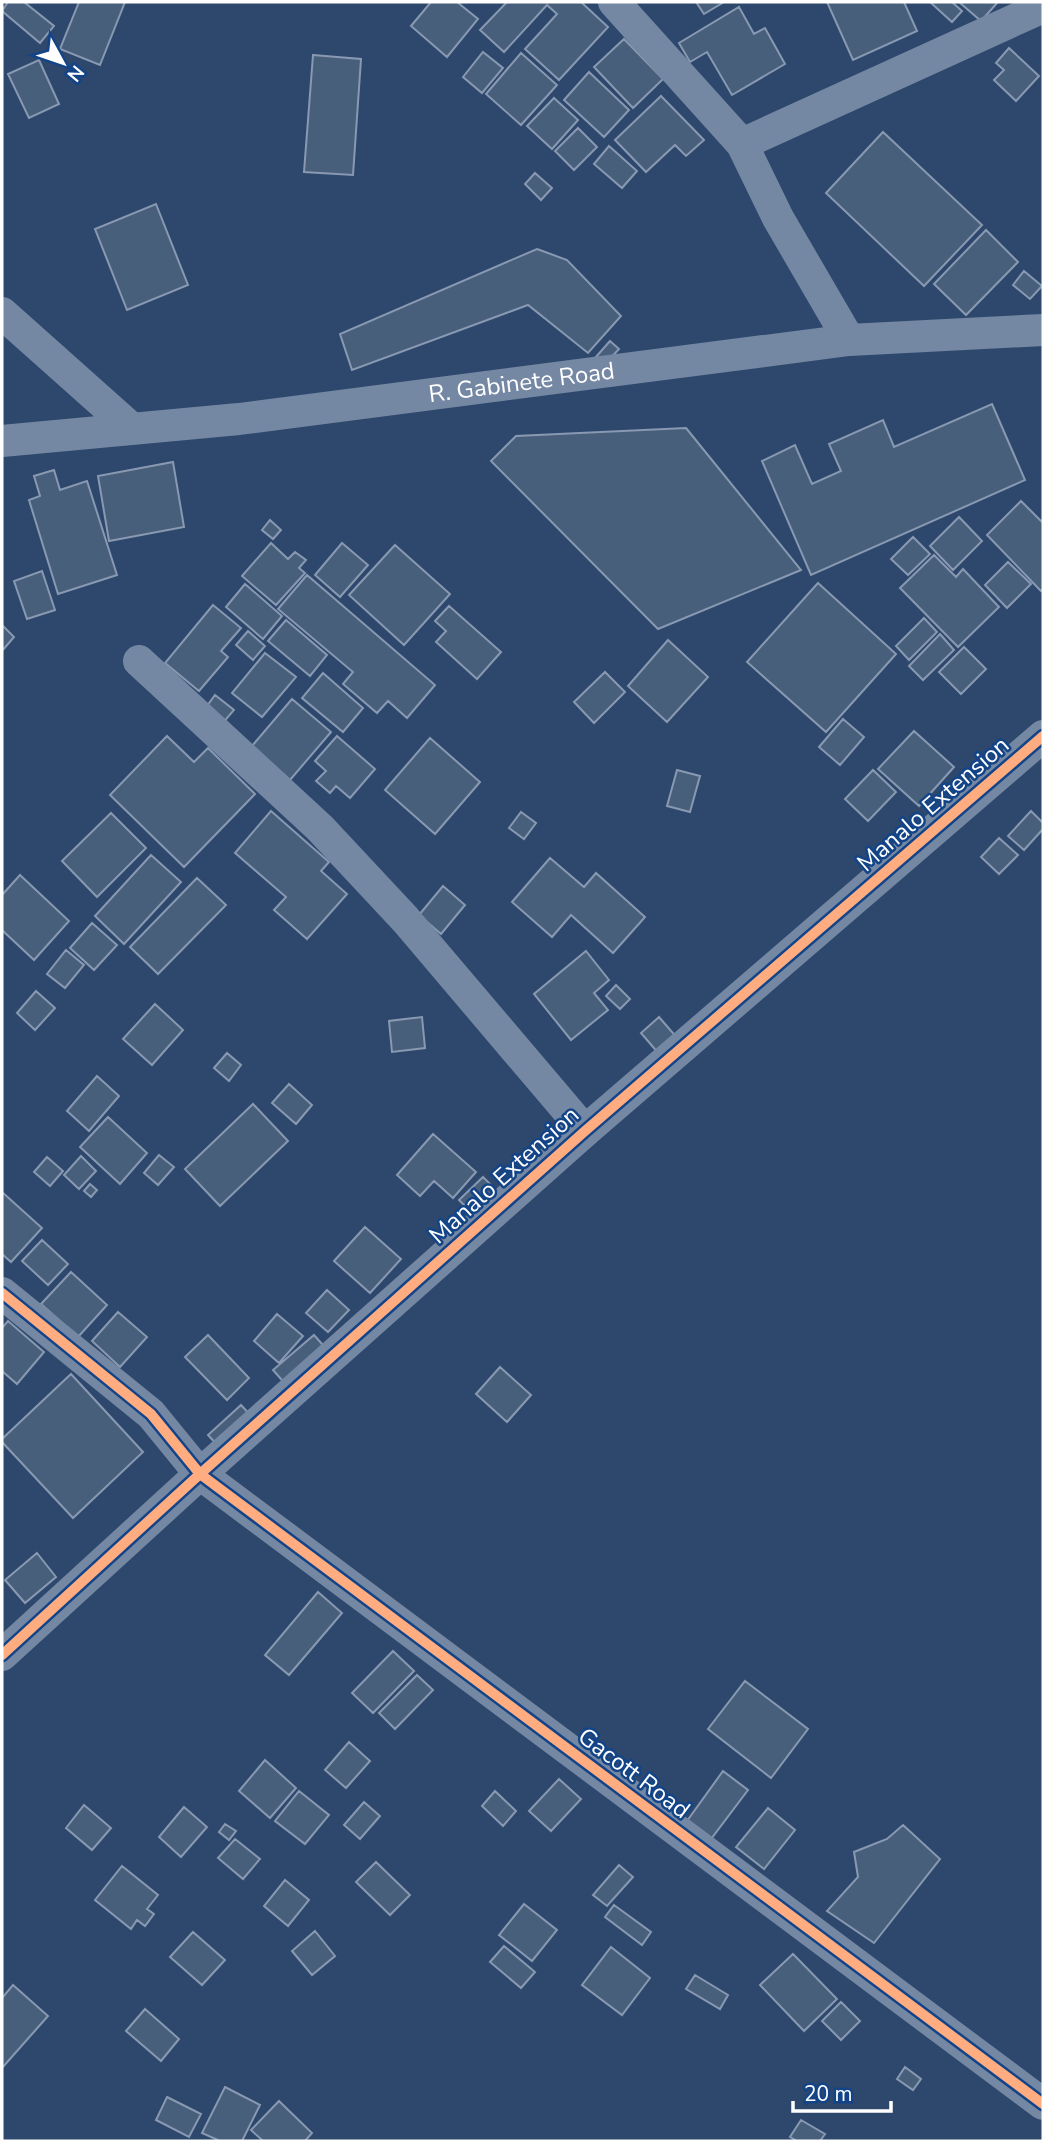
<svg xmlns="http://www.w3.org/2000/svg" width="1045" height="2143" font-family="'Nunito Sans',sans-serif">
  <rect width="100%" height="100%" fill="#2e486d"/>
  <!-- building -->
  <path fill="#485f7c" stroke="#8899b1" stroke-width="2" d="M8,2H24L54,26L40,43L2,11Z
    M79,2H125L100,65L60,49Z
    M431,2H457L478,19L447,57L411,26Z
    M507,2H581L608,27L559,80L525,49L557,14L547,5L504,52L480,30Z
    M696,2H724L704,14Z
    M827,2H904L917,31L853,60Z
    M930,2H952L962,11L952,22Z
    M959,2H998L981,21Z
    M739,7L754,34L765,28L785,64L732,95L707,52L690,62L679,43Z
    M624,39L663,79L633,108L594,67Z
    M1009,48L1039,76L1016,101L994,80L1004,70L996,63Z
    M483,52L503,68L482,93L463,77Z
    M521,53L557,85L521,125L486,94Z
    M313,55L361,59L353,175L304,172Z
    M39,60L59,104L29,118L8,74Z
    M589,72L629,110L604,137L564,100Z
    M661,96L704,140L686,156L675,145L646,172L615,140Z
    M554,98L578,120L552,149L527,126Z
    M578,128L597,147L574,170L555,151Z
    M883,132L982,225L924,286L826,193Z
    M609,146L637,171L622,188L594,164Z
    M535,173L552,188L541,200L525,184Z
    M156,204L188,285L127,310L95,229Z
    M986,230L1018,262L966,315L934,284Z
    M537,249L567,260L621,316L588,353L528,305L352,370L340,334Z
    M1024,271L1042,286L1030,299L1013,285Z
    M610,341L619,349L603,366L595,358Z
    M992,404L1025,480L811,575L762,461L795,445L812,484L841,471L829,444L883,420L894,447Z
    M686,428L801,570L658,629L491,461L516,436Z
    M173,462L184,527L109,541L98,476Z
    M54,470L60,490L87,481L117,575L58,594L29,500L40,496L34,476Z
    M1021,501L1043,523V589L1041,591L987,535Z
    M959,517L982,541L953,570L930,546Z
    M270,520L281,530L273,539L262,530Z
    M913,537L930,554L908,575L891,559Z
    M271,543L288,559L295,552L306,560L299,568L305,573L276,605L242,576Z
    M342,543L368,565L340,597L315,575Z
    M395,545L450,594L404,645L349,595Z
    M934,555L956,577L963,569L999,607L958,647L900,588Z
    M1008,562L1031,584L1007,608L985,585Z
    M42,571L55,610L27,619L14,581Z
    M307,575L435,685L407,718L388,701L377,713L343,684L353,672L278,609Z
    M818,583L896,654L826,732L747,662Z
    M245,584L282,616L263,639L226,607Z
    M213,605L241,628L221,651L228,657L199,691L165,663Z
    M449,606L501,652L477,679L436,642L446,631L435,621Z
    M924,618L937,632L909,660L896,646Z
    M286,620L327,655L310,676L268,641Z
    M2,625L14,637L2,651Z
    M248,631L265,646L253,660L236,645Z
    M940,634L954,650L923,680L909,666Z
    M668,640L708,677L667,722L628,686Z
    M964,647L986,669L961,694L939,672Z
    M265,653L296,677L262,717L232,693Z
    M605,672L625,692L594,723L574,702Z
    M323,673L363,708L343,732L302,698Z
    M215,695L234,710L222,724L204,710Z
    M292,699L331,732L290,780L252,746Z
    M843,719L864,737L840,765L819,747Z
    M914,731L954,767L919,806L878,769Z
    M167,736L194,762L208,748L255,794L184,867L110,795Z
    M337,736L375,769L350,798L336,786L330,793L316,781L326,771L315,761Z
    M430,738L480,782L435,834L385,790Z
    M677,770L700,776L690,812L667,806Z
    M873,770L896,792L868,821L845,799Z
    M271,811L329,862L321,871L347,894L307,939L274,910L286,897L235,853Z
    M1031,811L1043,823V829L1024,850L1008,836Z
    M521,812L536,823L524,839L509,828Z
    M111,813L146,848L97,897L62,861Z
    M999,838L1018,855L999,874L981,857Z
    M151,855L181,882L124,944L95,916Z
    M550,858L584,887L596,873L645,917L613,953L571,915L552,937L512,902Z
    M20,875L69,921L34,960L2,930V895Z
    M197,878L226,905L158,974L130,947Z
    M443,886L465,905L441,934L419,915Z
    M92,923L117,945L94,970L70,948Z
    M66,950L84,965L65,988L47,974Z
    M586,951L609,980L594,993L608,1010L571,1040L534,994Z
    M616,985L630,999L620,1009L606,996Z
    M36,991L55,1008L35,1030L17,1013Z
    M155,1004L183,1030L152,1065L123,1039Z
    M422,1017L425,1048L392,1052L389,1021Z
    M659,1017L679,1040L660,1055L641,1033Z
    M227,1053L241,1065L229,1081L214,1068Z
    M97,1076L119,1096L89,1131L67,1111Z
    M289,1084L312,1105L296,1124L272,1103Z
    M253,1104L288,1141L220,1206L185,1169Z
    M108,1117L147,1153L120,1184L80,1147Z
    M433,1134L476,1172L453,1198L434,1181L420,1196L397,1175Z
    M159,1155L174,1167L158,1185L144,1173Z
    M81,1156L96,1171L79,1189L64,1175Z
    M47,1157L63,1171L50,1186L34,1172Z
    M483,1177L499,1193L476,1217L459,1200Z
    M90,1184L97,1190L91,1197L84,1191Z
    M2,1192L42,1228L11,1262L2,1254Z
    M453,1216L465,1226L455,1238L443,1227Z
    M365,1227L401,1259L370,1293L334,1261Z
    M42,1240L68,1264L48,1285L22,1261Z
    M71,1272L107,1305L78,1337L41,1304Z
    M327,1290L349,1310L328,1332L306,1313Z
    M118,1312L147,1337L120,1367L92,1341Z
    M277,1314L303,1336L279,1363L254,1341Z
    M8,1321L44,1352L17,1384L2,1371V1328Z
    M208,1335L249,1378L227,1400L185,1357Z
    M314,1335L330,1353L289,1388L273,1370Z
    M500,1367L531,1395L507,1422L476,1394Z
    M71,1374L143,1452L73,1518L2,1442V1439Z
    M241,1405L253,1418L220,1448L208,1435Z
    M37,1553L56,1577L25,1603L5,1580Z
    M318,1592L342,1613L289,1675L265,1655Z
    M393,1651L414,1671L373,1713L352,1693Z
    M417,1675L433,1690L395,1729L379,1713Z
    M745,1681L808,1729L771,1778L708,1729Z
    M349,1742L370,1761L346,1788L325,1770Z
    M265,1760L296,1788L270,1818L239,1791Z
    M723,1771L748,1790L711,1839L687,1821Z
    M559,1779L581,1799L551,1831L529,1811Z
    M299,1791L329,1815L305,1844L275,1821Z
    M495,1791L516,1811L503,1826L482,1806Z
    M364,1802L380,1816L360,1839L344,1825Z
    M84,1805L111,1828L92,1850L66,1828Z
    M184,1807L207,1827L181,1857L159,1837Z
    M768,1808L795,1830L764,1869L736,1847Z
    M225,1824L236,1831L229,1840L219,1832Z
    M903,1825L940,1859L874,1943L827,1911L858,1877L854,1852L887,1839Z
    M235,1839L260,1859L243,1879L218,1858Z
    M376,1862L410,1895L390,1915L356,1882Z
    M619,1865L633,1877L607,1906L593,1895Z
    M122,1866L158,1895L147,1909L154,1914L145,1926L137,1920L131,1929L95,1900Z
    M285,1880L309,1900L288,1926L264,1906Z
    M524,1904L557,1930L532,1961L499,1935Z
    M614,1905L651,1932L642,1945L605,1917Z
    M315,1931L335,1956L312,1975L292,1951Z
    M193,1932L225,1960L202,1985L170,1957Z
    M504,1946L535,1972L521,1988L490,1962Z
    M611,1947L650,1978L622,2015L582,1985Z
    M793,1954L837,1999L804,2031L760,1985Z
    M695,1975L728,1995L720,2009L686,1989Z
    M13,1985L48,2016L2,2068V1998Z
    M841,2002L860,2021L841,2040L822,2021Z
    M145,2009L179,2039L161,2061L126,2031Z
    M905,2067L921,2079L913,2090L897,2079Z
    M225,2087L260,2105L242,2141H220L202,2133Z
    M167,2097L201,2114L189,2137L156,2120Z
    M279,2101L312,2133L305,2141H263L251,2130Z
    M801,2120L825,2134L820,2141H797L790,2137Z"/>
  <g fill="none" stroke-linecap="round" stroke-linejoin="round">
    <!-- minor -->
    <g stroke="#7588a3" stroke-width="32">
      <path d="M614,2L742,144L1043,7"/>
      <path d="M742,144L778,218L849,340"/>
      <path d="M2,313L131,428"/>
      <path id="s1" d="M2,441L239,419L849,340L1043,330"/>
      <path d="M139,661L320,828L405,919L585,1131"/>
      <path d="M2,1293L151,1414L200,1474L1043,2104"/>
      <path d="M2,1655L200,1474L585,1131L1043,736"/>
    </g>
    <defs>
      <path id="cycleway" d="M2,1293L151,1414L200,1474L1043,2104
        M2,1655L200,1474L585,1131L1043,736"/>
    </defs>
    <!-- cycleway casing -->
    <use href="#cycleway" stroke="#134488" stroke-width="15"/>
    <!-- cycleway -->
    <use href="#cycleway" stroke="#ffac80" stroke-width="10"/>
  </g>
  <g text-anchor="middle" stroke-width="5" stroke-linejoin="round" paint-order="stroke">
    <!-- street labels -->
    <g font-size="24" fill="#fff" stroke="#134488">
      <text dy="8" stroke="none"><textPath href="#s1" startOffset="523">R. Gabinete Road</textPath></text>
      <text transform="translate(933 804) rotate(-41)" y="8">Manalo Extension</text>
      <text transform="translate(504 1175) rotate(-42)" y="8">Manalo Extension</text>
      <text transform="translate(634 1773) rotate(37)" y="8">Gacott Road</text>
    </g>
  </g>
  <!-- border -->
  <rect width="1045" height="2143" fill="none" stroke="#ffffff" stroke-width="7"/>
  <!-- north arrow -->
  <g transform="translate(63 63) rotate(130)" stroke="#134488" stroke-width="5" paint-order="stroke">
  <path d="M0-5L12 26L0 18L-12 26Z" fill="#ffffff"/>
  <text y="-10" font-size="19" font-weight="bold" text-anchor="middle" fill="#ffffff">N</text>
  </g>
  <!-- scale -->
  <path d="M793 2101v10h98v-10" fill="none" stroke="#ffffff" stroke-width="3.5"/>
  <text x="804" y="2101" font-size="21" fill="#ffffff" stroke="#134488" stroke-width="5" paint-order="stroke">20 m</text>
</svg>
